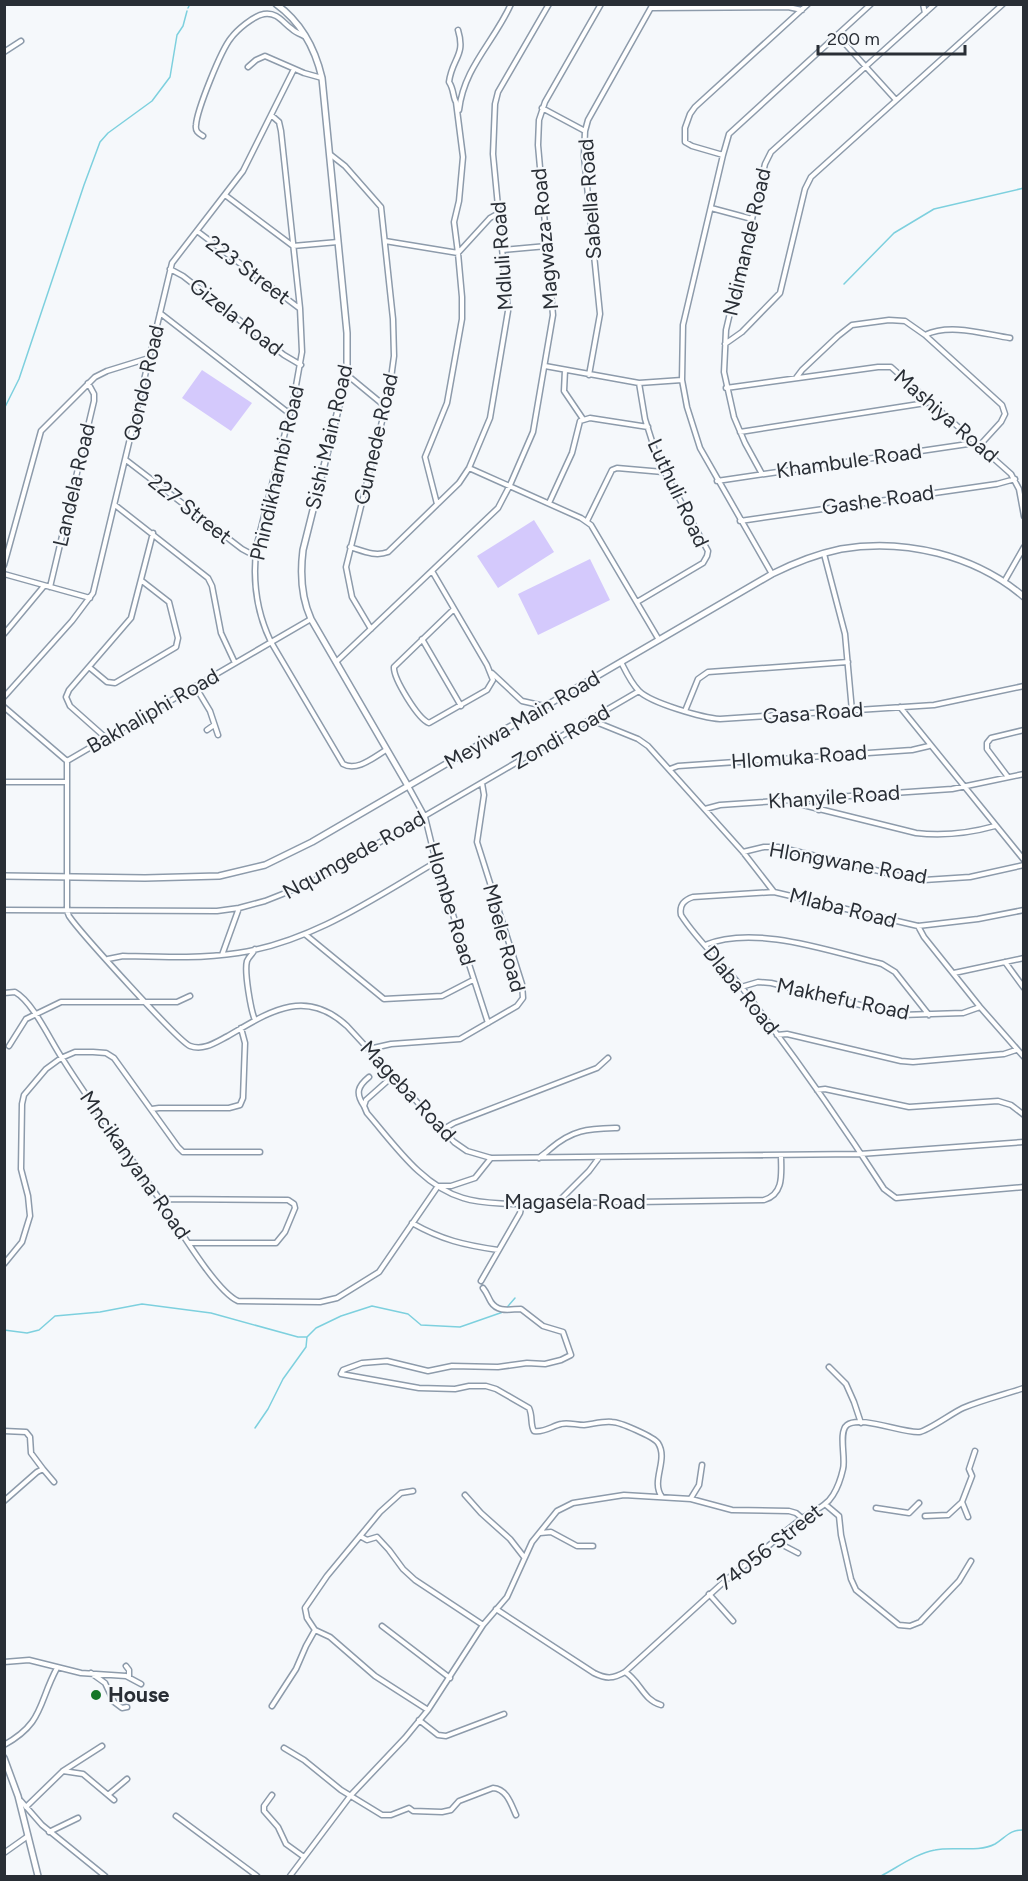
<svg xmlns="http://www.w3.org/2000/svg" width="1028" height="1881" font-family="Figtree,sans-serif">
  <rect width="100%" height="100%" fill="#f5f8fb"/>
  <!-- green -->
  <path fill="#d4c9fc" d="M202,370L252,403L231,431L182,398Z
    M534,520L554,552L498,588L477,556Z
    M590,559L610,600L538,635L518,594Z"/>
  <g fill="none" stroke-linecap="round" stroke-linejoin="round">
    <!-- stream -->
    <path stroke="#7dd0de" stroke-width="1.5" d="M188,8L190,4
      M844,284L894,233L934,209L1024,188
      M4,409L19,379L84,185L100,142L108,133L152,101L170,77L177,35L183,26L187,11
      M4,1330L27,1333L39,1330L55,1316L100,1312L142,1304L211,1313L298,1337H307L316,1328L341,1316L372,1306L408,1314L421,1325L460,1327L503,1312L515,1298
      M255,1428L268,1409L283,1379L306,1347L307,1337
      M881,1876C898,1867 917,1853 935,1850C953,1846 978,1853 995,1844C1005,1838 1010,1829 1024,1830"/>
    <defs>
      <path id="street" d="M923,4L925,13
        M652,8L788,7L802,10
        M837,35L896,100
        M4,52L21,41
        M248,67L256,60L265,56L304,73L322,78
        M542,108L585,131
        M459,110C464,67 494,42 511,4
        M271,115L279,122L281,131L300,308L302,352L294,397L257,544C252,578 256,611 271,642L343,764C357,772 374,757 386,750
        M203,136C198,133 195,131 196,125C197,110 221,50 231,38C237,30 253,16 264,14C278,12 283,23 292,29C295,32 300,34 304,36
        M331,155L345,166L381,207L393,319L394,356L389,393L346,567L352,597L371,629
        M723,155L692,146L685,142V128L690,114L695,107L808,4
        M225,195L293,246L338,242
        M711,208L752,219
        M197,231L299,308
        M385,241L458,253L454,222L459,201L463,157L456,102C453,98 454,89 449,82C452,58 466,56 458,30
        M503,250L547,246
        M170,269L183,276L284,355L301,365
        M160,313L290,414
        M925,335C950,323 984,334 1010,338
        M725,344L742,332L780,293L805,189L811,177L1003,4
        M545,366L639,383L682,380
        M565,370L564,391L583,419
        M346,374L386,407
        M589,375L600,314L584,156L585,131L588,120L653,4
        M726,388L878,367H891L1011,474L1019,489L1024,516
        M740,432L932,402
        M126,460L242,549L255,556
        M469,468L581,518L591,525L659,640
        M762,474L745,443L734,417L724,372L726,330L765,164L771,152L935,4
        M717,481L968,444L980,445L1001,422L1005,414L1002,405L925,335L905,321L889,320L852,325L838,336L802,370L796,378
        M549,503L572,453L580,421L590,418L648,427
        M437,504L425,457L447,403L462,319V297L458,253L490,218L499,213
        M115,505L208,578L212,586L221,633L235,663
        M587,521L612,470L617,468L663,472
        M740,521L997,484L1015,479
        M350,547C363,551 375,557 388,552L459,483L469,468L490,418L508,311L493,154L495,104L498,92L549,4
        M824,554L845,634L852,711
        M4,565L41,431L95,377L107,371L149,358
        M432,571L487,665L493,680L487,690L429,723C418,719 393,678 394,667L454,609
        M4,574L90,598
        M772,574L700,448L687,407L682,380L683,325L723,155L729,134L871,4
        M1004,582L1024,547
        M50,587L94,401V394L88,383
        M637,602L703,563L707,556L708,551L658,460L645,419L639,383
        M4,634L44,586
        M422,639L461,706
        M336,662L498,508L510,485L533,432L553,315L538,145L539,120L545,102L601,4
        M621,662C626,672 631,683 639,691C651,703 703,718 720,719L934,705L1024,686
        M89,667L107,682L115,683L176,647L178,638L169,602L142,581
        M492,673L522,701L544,706
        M195,686L210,711L218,735
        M4,697L72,621L93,593L172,263L243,171L294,69
        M4,707L67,761L311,619
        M900,707L1024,860
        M685,711L698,679L708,672L848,662
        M591,720L638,739L648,746L743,852L774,892L918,926L978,919L1024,910
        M207,730L214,725
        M106,738L70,706L66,697L69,690L131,618L153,533
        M67,761V911L69,916C79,931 179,1042 190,1046C204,1051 216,1042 228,1036C269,1012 305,987 347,1026L454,1142L467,1151L491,1158L860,1154L1024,1142
        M670,769L678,766L912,750L929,746
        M1008,777L987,749V743L991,738L1024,730
        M4,782H67
        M408,786L425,817L436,862L488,1023
        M791,802L916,833C942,836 970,833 995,826
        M705,809L720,805L952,789L1024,774
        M819,810L820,798
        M743,852L764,847H778L896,875L924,880L970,877L1024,865
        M774,892L693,897C684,900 679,905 681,915C698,942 724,964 743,989C793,1054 840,1121 884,1189L896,1198L1024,1187
        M4,910L217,911L239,908L265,901L308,884L639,691
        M918,926L924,937L980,1007L1024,1057
        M306,935L384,999L442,996L473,980
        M705,945C755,924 832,952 882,964L895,972L929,1015
        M255,949C253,954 249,956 247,961C244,972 251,1011 255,1020
        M222,955L239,908
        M108,959L123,956C161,957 200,959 238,953C311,942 373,899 436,862
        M1005,962L1024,988
        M954,973L1024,958
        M741,987L758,982L771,983L901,1015L963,1013L980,1007
        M4,993L15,992C33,1002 50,1040 62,1058C92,1106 126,1151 158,1197C174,1220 215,1291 238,1301L320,1302L337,1298L379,1272L438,1186H451L475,1178L491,1158
        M777,1035L787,1034L901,1061L913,1062L1004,1054L1016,1050
        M9,1046L26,1019L61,1002H177L190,996
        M369,1049L391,1044L460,1039L517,1006L523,998L522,984L477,842L484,795L482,783
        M393,1076L366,1100L364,1106L367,1113C394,1144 422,1186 463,1198C478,1203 494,1203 509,1204L764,1200C785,1194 781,1172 781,1155
        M817,1090L825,1089L909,1107L998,1101L1011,1105L1024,1115
        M364,1106C355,1093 358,1086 369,1077
        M152,1109L159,1108H229L240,1105L243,1098L245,1043L241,1028
        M442,1130L454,1123L597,1068L608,1058
        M539,1158C543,1154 546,1153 550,1149C573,1129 588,1129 617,1128
        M160,1199L288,1200L294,1204L295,1208L285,1232L276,1243H189
        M557,1203L589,1171L598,1159
        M412,1223C442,1240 464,1245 498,1250
        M4,1264L22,1242L30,1216L28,1196L21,1169L22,1104L24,1095L46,1069L61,1058L75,1052H93L106,1053L114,1058L178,1147L183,1152H260
        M481,1281L520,1213L522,1204
        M483,1288C487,1293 488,1297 491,1302C498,1313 511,1309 521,1309L543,1326L563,1332L571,1355L561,1360L545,1364L527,1363L498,1367L452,1366L428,1371L387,1361L362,1363L343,1370L341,1374L419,1388L455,1389L469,1386H486L496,1389L529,1408C533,1416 530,1425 534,1431C544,1433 552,1426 561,1424C568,1422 576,1425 584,1425C593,1424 603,1421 612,1422C620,1422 654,1437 658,1443C669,1460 650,1481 662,1497
        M829,1367L846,1384L854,1402L861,1423
        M4,1431L26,1432L30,1437L31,1453L43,1469L37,1472L4,1501
        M43,1469L54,1482
        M465,1495L481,1513L510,1539L524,1557
        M691,1498L699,1485L702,1465
        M826,1505L839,1516L841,1535L851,1579L856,1590L899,1625L910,1626L920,1622L959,1581L971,1561
        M876,1508L909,1513L919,1503
        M925,1516L948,1515L962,1502
        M968,1517L962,1502L972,1476L969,1469L975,1451
        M540,1533L551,1532L577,1546H593
        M360,1536L367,1540L377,1537L389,1550L403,1569L415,1580L483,1625
        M775,1541L798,1553
        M709,1594L733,1621
        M496,1609L594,1673C606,1679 613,1679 625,1672L727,1579C753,1561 776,1538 801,1519C812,1511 826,1507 833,1495C838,1487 841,1478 843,1469C846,1458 838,1432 847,1425C860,1415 902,1433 919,1432C928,1431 952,1413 963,1408C982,1400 1003,1395 1024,1388
        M382,1626L450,1678
        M315,1630L307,1618L305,1608L327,1576L380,1512L401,1493L413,1491
        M315,1630L330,1637L375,1676L428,1710
        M4,1662L29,1660L81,1673L126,1676L141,1684
        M126,1666L129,1670V1677
        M625,1672C640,1681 643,1700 661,1705
        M91,1673L105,1683L114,1702L122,1708L127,1707
        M272,1706L296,1669L306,1646L315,1630
        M419,1720L438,1735L446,1736L504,1714
        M4,1745C44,1723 38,1703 57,1668
        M284,1748L304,1760L341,1790L382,1815H391L409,1808L413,1811L442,1812L451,1810L459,1801L493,1788C507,1789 511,1804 516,1815
        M63,1771L83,1774L114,1800
        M108,1795L127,1779
        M272,1795L264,1806V1811L278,1827L286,1844L304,1857
        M21,1801L42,1825L105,1876
        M26,1807L63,1771L102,1746
        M176,1816L257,1876
        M49,1832L78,1818
        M4,1853L28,1836
        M290,1876L351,1795L405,1738L428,1710L483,1625L507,1597L532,1542L557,1511L573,1503L624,1495L691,1499L732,1510L789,1511L796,1513L802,1518"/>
      <path id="secondary" d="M276,4C301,22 315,48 322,78L347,333V366L343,390L303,550C300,574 301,597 311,619L408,786
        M4,876L145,878L219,876L265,865L312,842L772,574C794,563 817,554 841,549C904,538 975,555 1024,597
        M4,1758L18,1796L38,1876"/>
    </defs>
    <!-- street casing -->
    <use href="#street" stroke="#8d9bab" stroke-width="7"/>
    <!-- secondary casing -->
    <use href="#secondary" stroke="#8d9bab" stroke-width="8"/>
    <!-- street -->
    <use href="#street" stroke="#fff" stroke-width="4"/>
    <!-- secondary -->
    <use href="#secondary" stroke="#fff" stroke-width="5"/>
  </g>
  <!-- markers -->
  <circle fill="#167728" stroke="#f5f8fb" stroke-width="2" cx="96" cy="1695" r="6"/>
  <g text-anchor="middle" stroke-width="4.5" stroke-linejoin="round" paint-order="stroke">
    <!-- street labels -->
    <g font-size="21" fill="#292e35" stroke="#f5f8fb">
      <text transform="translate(590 199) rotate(-94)" y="7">Sabella Road</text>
      <text transform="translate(545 239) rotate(-95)" y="7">Magwaza Road</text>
      <text transform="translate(747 242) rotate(-77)" y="7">Ndimande Road</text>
      <text transform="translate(502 256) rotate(-94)" y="7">Mdluli Road</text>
      <text transform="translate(248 270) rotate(37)" y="7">223 Street</text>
      <text transform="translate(236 317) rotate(38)" y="7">Gizela Road</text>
      <text transform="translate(144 383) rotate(-77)" y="7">Qondo Road</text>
      <text transform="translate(946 416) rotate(41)" y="7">Mashiya Road</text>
      <text transform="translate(329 437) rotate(-77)" y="7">Sishi Main Road</text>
      <text transform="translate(376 439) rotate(-77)" y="7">Gumede Road</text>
      <text transform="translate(849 461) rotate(-8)" y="7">Khambule Road</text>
      <text transform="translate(277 473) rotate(-77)" y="7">Phindikhambi Road</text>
      <text transform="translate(74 485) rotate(-77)" y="7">Landela Road</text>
      <text transform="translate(678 493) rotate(65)" y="7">Luthuli Road</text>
      <text transform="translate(878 500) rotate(-8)" y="7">Gashe Road</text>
      <text transform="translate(190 509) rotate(38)" y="7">227 Street</text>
      <text transform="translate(153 711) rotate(-30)" y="7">Bakhaliphi Road</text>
      <text transform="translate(813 713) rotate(-4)" y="7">Gasa Road</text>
      <text transform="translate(522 720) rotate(-30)" y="7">Meyiwa Main Road</text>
      <text transform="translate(561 737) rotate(-30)" y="7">Zondi Road</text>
      <text transform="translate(799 757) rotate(-4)" y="7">Hlomuka Road</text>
      <text transform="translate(834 797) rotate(-4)" y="7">Khanyile Road</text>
      <text transform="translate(354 855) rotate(-29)" y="7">Nqumgede Road</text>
      <text transform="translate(848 863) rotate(10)" y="7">Hlongwane Road</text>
      <text transform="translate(450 904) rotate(73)" y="7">Hlombe Road</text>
      <text transform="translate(843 908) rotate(14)" y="7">Mlaba Road</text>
      <text transform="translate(504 938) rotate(75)" y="7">Mbele Road</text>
      <text transform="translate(741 990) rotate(51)" y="7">Dlaba Road</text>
      <text transform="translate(843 999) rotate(12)" y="7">Makhefu Road</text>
      <text transform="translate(408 1091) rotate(47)" y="7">Mageba Road</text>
      <text transform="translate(135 1165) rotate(55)" y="7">Mncikanyana Road</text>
      <text x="575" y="1209">Magasela Road</text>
      <text transform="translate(770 1547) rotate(-38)" y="7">74056 Street</text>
    </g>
    <!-- poi labels -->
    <g font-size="21" font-weight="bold" fill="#292e35" stroke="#f5f8fb" text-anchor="start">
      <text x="108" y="1702">House</text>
    </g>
  </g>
  <!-- border -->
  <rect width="1028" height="1881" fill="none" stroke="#292e35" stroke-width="12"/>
  <!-- scale -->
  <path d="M818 45v9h147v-9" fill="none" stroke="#292e35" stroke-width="3"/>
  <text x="827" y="45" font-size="18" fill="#292e35" stroke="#f5f8fb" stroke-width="4.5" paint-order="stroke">200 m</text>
</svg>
